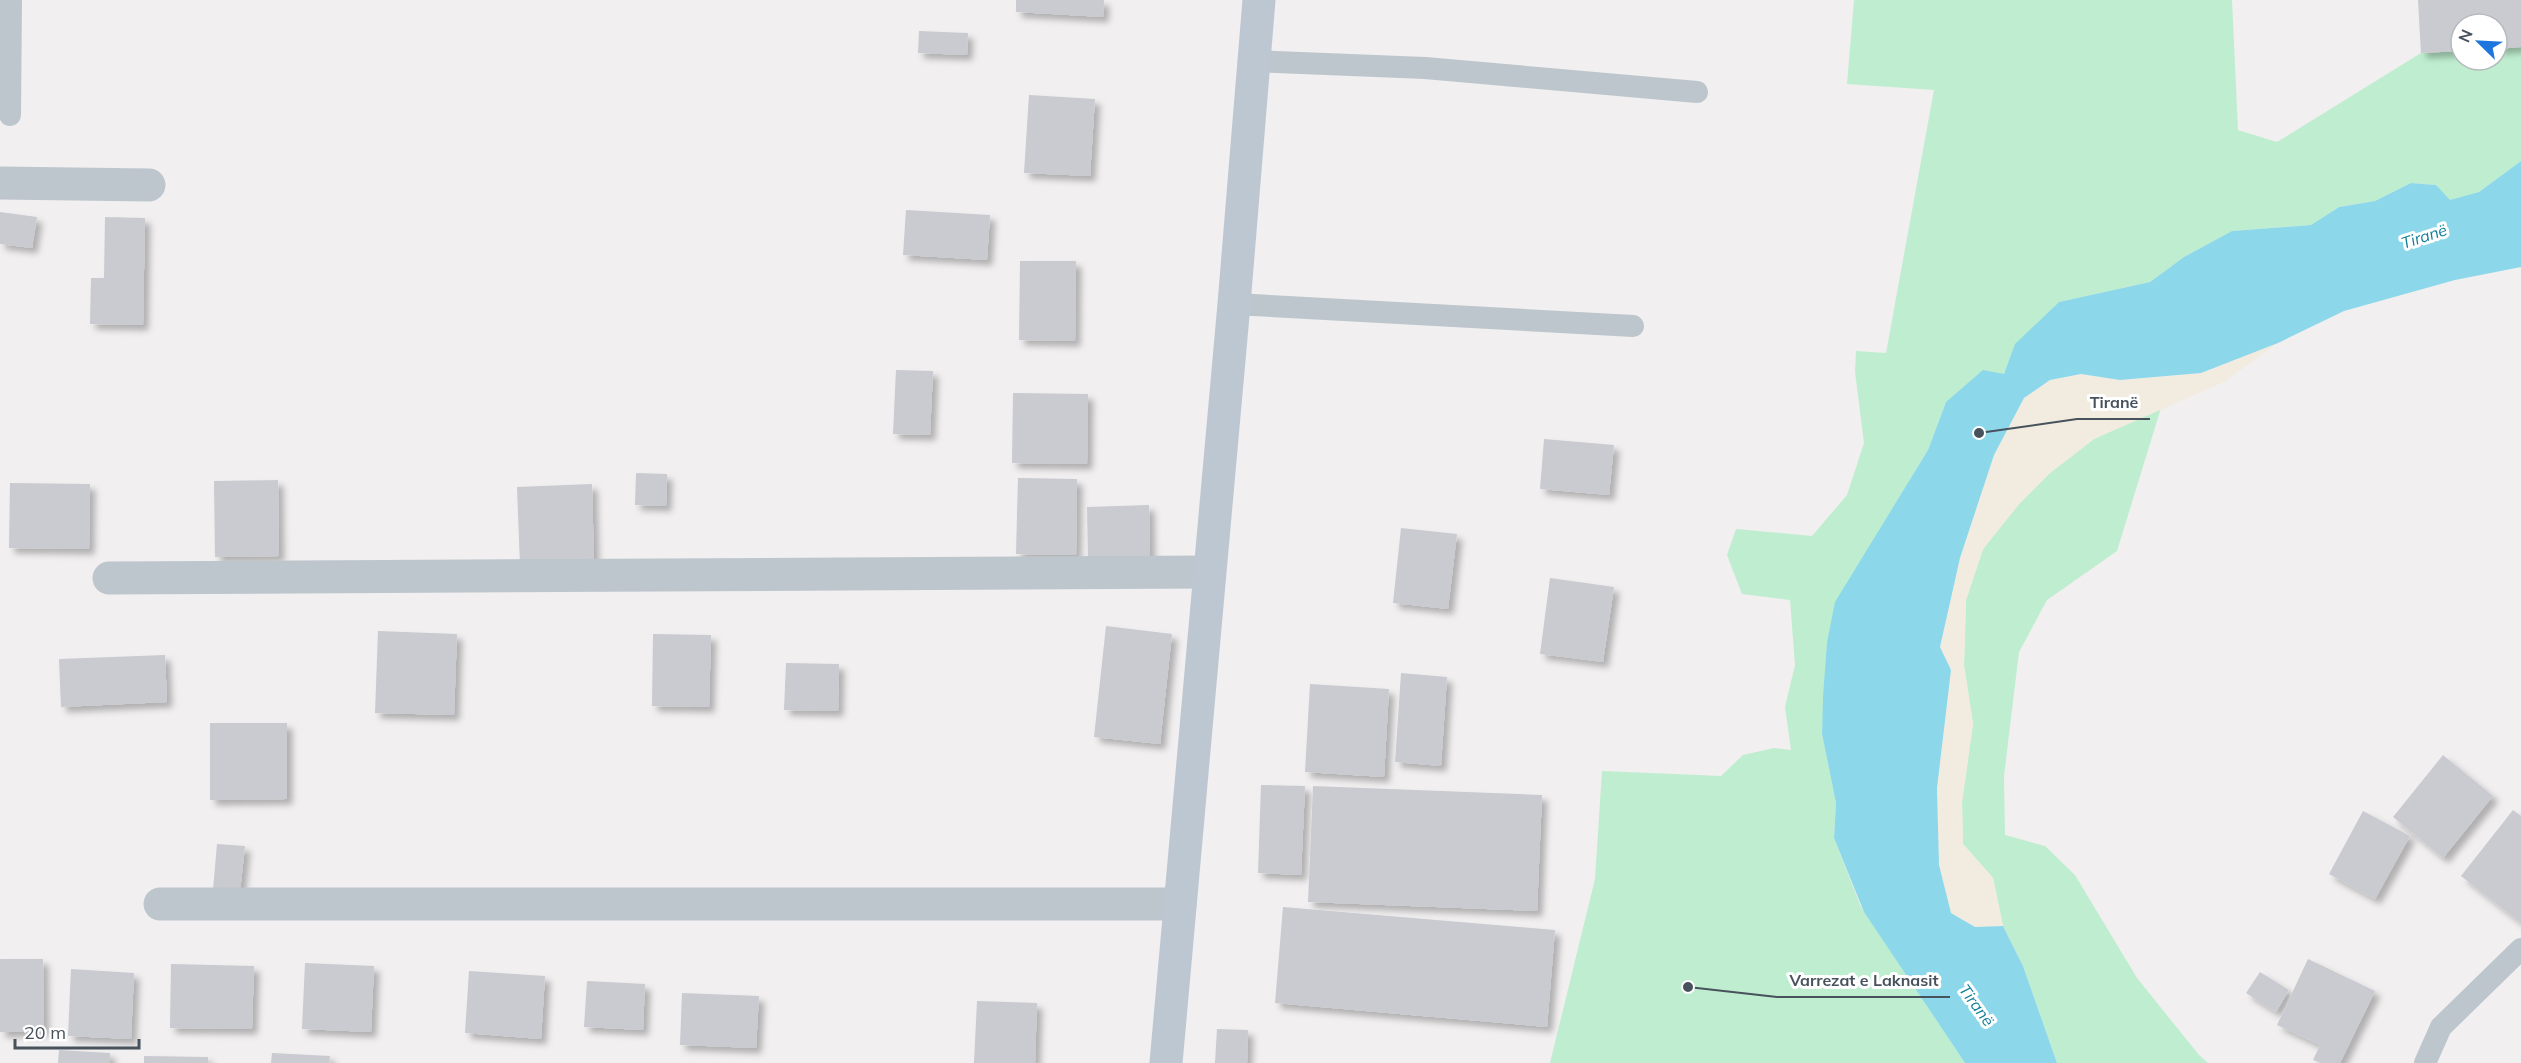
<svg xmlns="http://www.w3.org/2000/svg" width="2521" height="1063" font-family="Mulish,sans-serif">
  <defs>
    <filter id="shadow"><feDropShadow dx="5.5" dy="5.5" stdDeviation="3" flood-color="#0004"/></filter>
  </defs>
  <rect width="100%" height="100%" fill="#f1efef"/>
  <!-- green -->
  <path fill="#beeecf" d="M1854,0H2232L2238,130L2277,142L2421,53L2461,51V60H2497V49L2521,47V161L2479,192L2449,201L2436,185L2411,183L2375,201L2339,207L2311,225L2232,231L2184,257L2150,282L2059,302L2016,344L2004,374L1946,402L1928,450L1836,602L1827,642L1822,734L1836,803L1834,838L1861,907L1965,1063H1550L1595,879L1602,771L1721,776L1743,755L1774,748L1791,750L1785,707L1795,665L1790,600L1742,594L1727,555L1736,529L1812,536L1847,495L1864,443L1855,372L1856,351L1886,353L1934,90L1847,84Z
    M2161,408L2117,551L2047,600L2019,652L2004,776L2005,835L2045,846L2075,875L2137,978L2199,1055L2208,1063H2057L2023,966L2003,926L1993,878L1963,844L1962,802L1973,724L1964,665L1966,600L1983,549L2019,504L2050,473L2094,439Z"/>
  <!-- sand -->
  <path fill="#f2ece0" d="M2278,343L2224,382L2094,439L2050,473L2019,504L1983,549L1966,600L1964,665L1973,724L1962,802L1963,844L1993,878L2003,926L1975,927L1951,913L1939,865L1937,788L1951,670L1940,647L1960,558L1994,455L2024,398L2050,380L2081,374L2120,380L2201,373Z"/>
  <!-- water -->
  <path fill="#8cd8ea" d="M2521,161V267L2455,280L2344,311L2278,343L2201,373L2120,380L2081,374L2050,380L2024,398L1994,455L1960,558L1940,647L1951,670L1937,788L1939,865L1951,913L1975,927L2003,926L2023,966L2057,1063H1965L1864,912L1834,838L1836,803L1822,734L1823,697L1827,642L1835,602L1928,450L1946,402L1983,370L2004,374L2015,344L2059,302L2150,282L2184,257L2232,231L2311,225L2339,207L2375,201L2411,183L2436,185L2450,200L2479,192Z"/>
  <!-- building -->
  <path fill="#c9cbd1" filter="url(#shadow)" d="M1016,0H1104L1103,17L1016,12Z
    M2418,0H2521V47L2497,49V24H2461V51L2421,53Z
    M919,31L968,33L967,55L918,53Z
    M1029,95L1095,99L1090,176L1024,173Z
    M906,210L990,215L987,260L903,255Z
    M0,212L37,217L32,248L0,244Z
    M105,217L145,218L143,325L90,324L91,278H104Z
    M1020,261H1076L1075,341L1019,340Z
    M896,370L933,371L930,435L893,434Z
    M1013,393L1088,394L1087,464L1012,463Z
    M1544,439L1614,445L1609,495L1540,489Z
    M636,473L667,474L666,506L635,505Z
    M1018,478L1077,479L1076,555L1016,554Z
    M278,480L279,556L215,557L214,481Z
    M10,483L90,484L89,549L9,548Z
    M592,484L594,563L520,565L517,487Z
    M1149,505L1150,563L1088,564L1087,507Z
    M1401,528L1457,534L1448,609L1393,603Z
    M1550,578L1614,587L1603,662L1540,654Z
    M1106,626L1172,634L1160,744L1094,737Z
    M378,631L457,634L454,715L375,713Z
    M653,634L711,635L709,707L652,706Z
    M165,655L167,702L61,707L59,659Z
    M786,663L839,664L838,711L784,710Z
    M1401,673L1447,677L1441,766L1395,762Z
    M1310,684L1389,689L1384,777L1305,772Z
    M210,723H287V799L210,800Z
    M2443,755L2493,796L2443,858L2393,817Z
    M1261,785L1305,786L1301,875L1258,873Z
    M1313,786L1542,795L1537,911L1308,902Z
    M2513,810L2521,816V923L2461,876Z
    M2363,811L2410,836L2375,899L2329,874Z
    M217,844L245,846L240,892L213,890Z
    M1283,907L1555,930L1547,1027L1275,1003Z
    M0,959H43L44,1031L0,1032Z
    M2308,959L2375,991L2340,1063H2321L2313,1060L2320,1045L2277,1025Z
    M305,963L374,966L371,1032L302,1029Z
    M171,964L254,966L252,1029L170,1028Z
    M71,969L134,973L131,1039L68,1036Z
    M469,971L545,976L541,1039L465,1033Z
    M2260,972L2289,990L2276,1012L2246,993Z
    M587,981L645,984L643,1030L584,1027Z
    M682,993L759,996L756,1048L680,1045Z
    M977,1001L1037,1003L1035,1063H974Z
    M1217,1029L1248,1030L1247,1063H1215Z
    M59,1050L110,1053V1063H58Z
    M272,1053L330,1056L329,1063H271Z
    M144,1056L208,1057V1063H144Z"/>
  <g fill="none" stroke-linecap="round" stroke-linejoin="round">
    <!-- lane -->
    <path stroke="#bdc6cd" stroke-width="22" d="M1254,61L1425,68L1697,92
      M10,115L11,0
      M1234,304L1633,326
      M2425,1063L2441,1027L2521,949"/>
    <!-- street -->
    <path stroke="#bdc6cd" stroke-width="33" d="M0,183L149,185
      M109,578L1209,572
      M160,904H1180"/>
    <!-- secondary -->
    <path stroke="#bdc7d2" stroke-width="33" d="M1166,1063L1234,304L1259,0"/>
  </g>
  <g text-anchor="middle" stroke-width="6" stroke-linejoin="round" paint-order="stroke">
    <!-- water labels -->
    <g font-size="16" font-style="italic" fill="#0f7e98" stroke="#fff">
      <text transform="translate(2424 236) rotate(-18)" y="6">Tiranë</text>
      <text transform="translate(1977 1005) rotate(54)" y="6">Tiranë</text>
    </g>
  </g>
  <!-- callouts -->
  <path fill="none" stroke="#47525c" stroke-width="2" d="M1979 433L2077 419H2150M1688 987L1777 997H1950"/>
  <g fill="#47525c" stroke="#fff" stroke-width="2">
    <circle cx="1979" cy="433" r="6"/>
    <circle cx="1688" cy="987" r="6"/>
  </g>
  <g font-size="16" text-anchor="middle" font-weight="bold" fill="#47525c" stroke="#fff" stroke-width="6" stroke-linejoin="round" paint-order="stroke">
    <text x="2114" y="408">Tiranë</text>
    <text x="1864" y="986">Varrezat e Laknasit</text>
  </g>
  <!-- north arrow -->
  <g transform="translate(2479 42) rotate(294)"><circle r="28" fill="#ffffff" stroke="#b5babe" stroke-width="1.5"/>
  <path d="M0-4.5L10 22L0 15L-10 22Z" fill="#1d75dd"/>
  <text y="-9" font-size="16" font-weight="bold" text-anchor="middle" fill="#47525c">N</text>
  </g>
  <!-- scale -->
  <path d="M15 1039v9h124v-9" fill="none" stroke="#47525c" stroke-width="3"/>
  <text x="24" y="1039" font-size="18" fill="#47525c" stroke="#ffffff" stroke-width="4.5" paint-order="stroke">20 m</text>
</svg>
